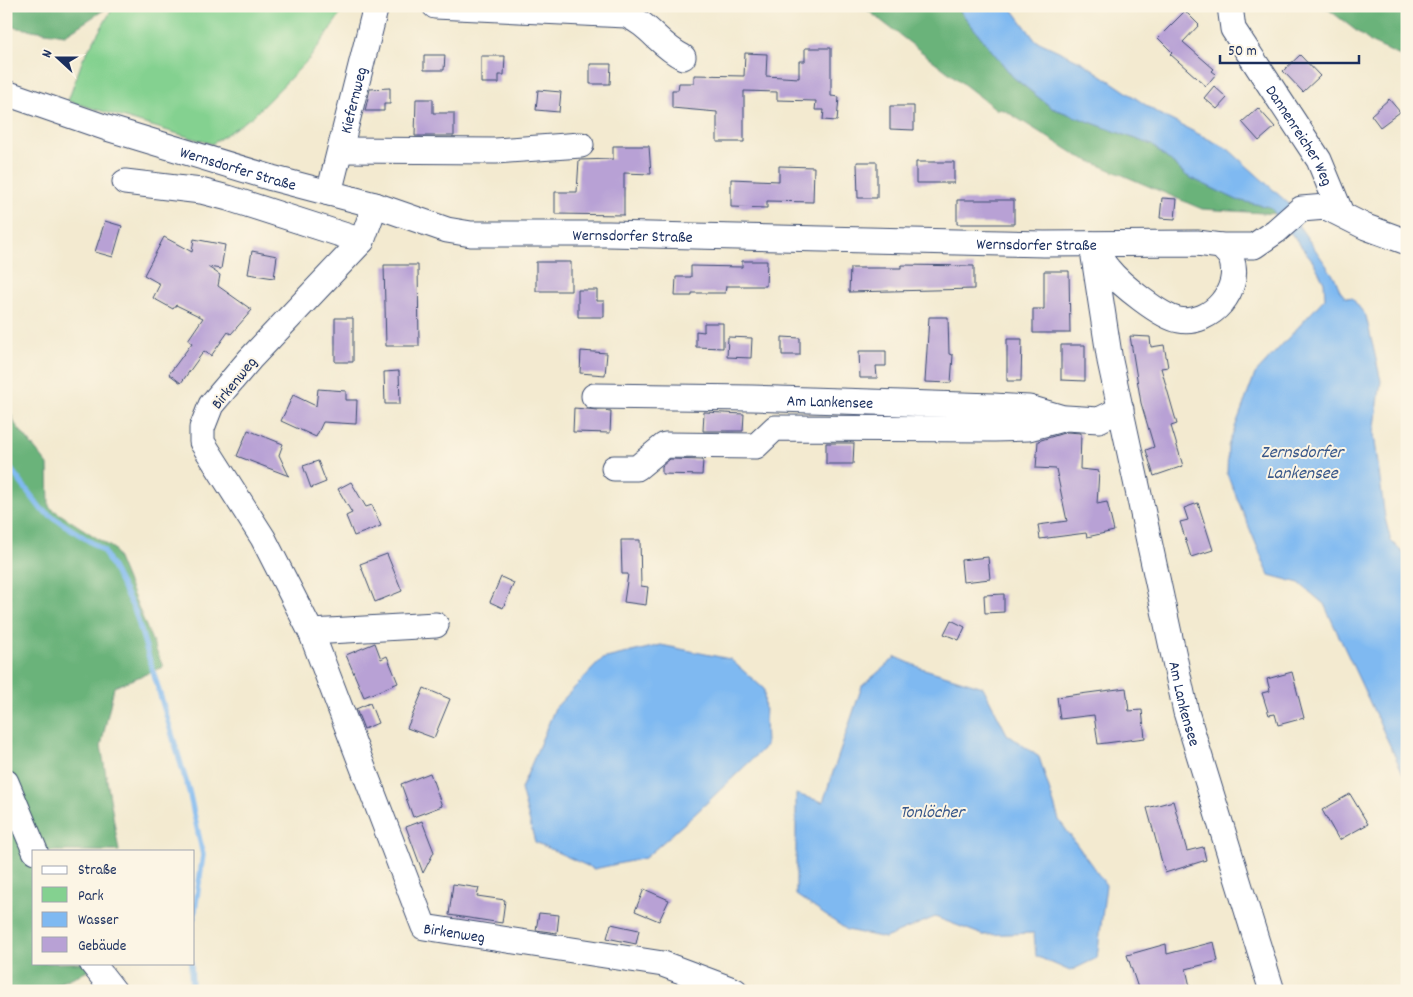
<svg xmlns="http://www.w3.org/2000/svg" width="1413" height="997" font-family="Dekko,sans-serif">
  <rect width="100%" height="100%" fill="#fcf5e5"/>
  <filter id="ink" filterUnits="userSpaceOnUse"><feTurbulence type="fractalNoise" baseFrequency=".02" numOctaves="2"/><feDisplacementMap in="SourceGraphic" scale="10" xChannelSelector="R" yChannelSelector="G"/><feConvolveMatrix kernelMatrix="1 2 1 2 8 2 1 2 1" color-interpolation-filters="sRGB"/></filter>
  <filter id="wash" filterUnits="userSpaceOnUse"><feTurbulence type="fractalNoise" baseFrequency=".0096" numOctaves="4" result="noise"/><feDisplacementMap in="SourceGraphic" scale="20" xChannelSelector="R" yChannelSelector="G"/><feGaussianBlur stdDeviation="1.12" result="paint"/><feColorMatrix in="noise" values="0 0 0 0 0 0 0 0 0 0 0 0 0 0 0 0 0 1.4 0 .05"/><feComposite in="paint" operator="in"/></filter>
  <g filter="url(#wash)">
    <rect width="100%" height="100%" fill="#f3ead0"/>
    <!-- green -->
    <path fill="#84d190" stroke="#508077" d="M114,6H346L310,58L253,116L212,144L68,101L83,59Z"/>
    <!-- forest -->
    <path fill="#6bb37a" stroke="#43716c" d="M6,6H110L65,35L6,26Z
      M862,6H956L1013,77L1052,108L1152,145L1187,176L1237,200L1270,207L1278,214L1202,209L1078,156L1004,110L996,109Z
      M1324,6H1407V59L1372,43Z
      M6,402L15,424L48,465L49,507L114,549L163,667L114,687L101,746L119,851H34V963H108L39,991H6Z"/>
    <!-- water -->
    <path fill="#7fb9f1" stroke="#4d74a8" d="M956,6H1010L1035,40L1082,62L1159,114L1228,149L1289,204L1299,226L1335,278L1340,291L1345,297L1352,298L1366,316L1381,381L1374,434L1385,518L1391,541L1407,557V782L1324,604L1299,583L1269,575L1227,474L1228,446L1255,374L1325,298L1324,282L1313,261L1270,207L1237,200L1187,176L1152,145L1052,108L1013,77Z
      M661,645L730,659L764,689L766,746L695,814L645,858L594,869L535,842L521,789L555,708L602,659Z
      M896,657L921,668L983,687L1007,734L1039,757L1059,820L1106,885L1097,958L1070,971L1036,956L1034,933L983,935L935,917L885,938L847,930L796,895V794L823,802L862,686Z"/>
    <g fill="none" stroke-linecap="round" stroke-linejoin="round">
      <!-- stream -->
      <path stroke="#7fb9f1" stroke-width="5.5" d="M6,463L42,510L103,550L135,611L189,791L203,855L194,917
        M191,963L192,991"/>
    </g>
    <g id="blocks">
      <!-- building -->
      <path fill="#b8a1d5" d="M1185,11L1199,25L1183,42L1214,69L1212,71L1216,74L1206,86L1170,54L1172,52L1158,38Z
        M805,48H831V96L839,97L837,121L823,120L824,110H815L816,101L777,100V92L744,91V142H717V112L672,108V90H678L679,83H694V75L744,76L745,53L767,54L766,76L799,78V61H805Z
        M424,55H445L444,70H424Z
        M1300,55L1320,76L1303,92L1283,71Z
        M481,56H505L504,75H499V83H481Z
        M590,64H611L610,84H590Z
        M1214,86L1227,98L1217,109L1204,98Z
        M390,88V104H384V111H365L370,89Z
        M538,90L561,92L559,112L536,110Z
        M416,99H433V113H454V136H415Z
        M1389,99L1400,112L1380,127L1371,115Z
        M890,106H914V130L890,129Z
        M1258,108L1275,127L1259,141L1242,122Z
        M613,146H649L651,174L624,173V215L555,214V192H577L579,160L613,159Z
        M857,162H877V198H858Z
        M916,162H954V183H916Z
        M779,166L814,167L813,202L767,201V208L731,207V179L779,181Z
        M1162,198L1177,199L1175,219L1160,218Z
        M957,200H1014V224H957Z
        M105,221L122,226L113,257L95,252Z
        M164,237L192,252L194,239L225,245L221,269L208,267L220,275L218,286L252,310L231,334L228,332L211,356L204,351L181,383L169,374L192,343L188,340L203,318L176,305L173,309L153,298L160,284L144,275Z
        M252,251L277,256L274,278L248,274Z
        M742,261H767L766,286H726L725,293H692V296H675L676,277H691V266L742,267Z
        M536,262H571V291H536Z
        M384,265H418L419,346H386Z
        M901,265L974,266V289L849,292L850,268H901Z
        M1044,271H1069L1070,333H1033V309H1044Z
        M578,290H597V301H604V317H578Z
        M929,317H948L949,354L953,355L951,383L925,382Z
        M335,318H353V362H335Z
        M704,323H723V348L696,347V331L704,332Z
        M1130,336L1150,337L1151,347L1164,345L1168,367L1161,368L1177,424L1171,426L1183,466L1154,476L1146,450L1154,447L1141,403Z
        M728,337L752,338L751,358L727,357Z
        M782,337L800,338V355H782Z
        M1007,339H1022L1021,381H1007Z
        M1061,345H1085V381L1061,380Z
        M581,351L607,353L605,375L580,373Z
        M859,351H886V366H876L877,378H860Z
        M399,371L400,404H385L384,372Z
        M318,389L346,391V400H357L356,424L323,422L316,437L281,421L293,395L316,406Z
        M574,408L611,411L610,433L573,432Z
        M704,412L744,414L743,431H703Z
        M248,430L283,444L279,455L289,476L237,456Z
        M1067,432L1081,433L1080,469L1099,471L1097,504L1107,502L1114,531L1087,537L1086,533L1040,539L1038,525L1067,521L1056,469L1036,468L1038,441Z
        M826,443H854L853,464H826Z
        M670,459L703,460L702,475L662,474V466Z
        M318,461L326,482L311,488L303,466Z
        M351,482L366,507L372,505L381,526L354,536L346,516L352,513L338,489Z
        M1198,503L1213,550L1191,557L1180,522L1188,520L1184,508Z
        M621,540H640L641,586L648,587L646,605L624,602L628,574H622Z
        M387,554L402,591L375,602L360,564Z
        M988,557L990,579L963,582L961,560Z
        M501,577L514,583L503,608L490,602Z
        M1004,594V612L985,613L984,595Z
        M951,620L965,627L959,640L944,634Z
        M375,643L381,659L387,656L398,683L364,697L346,655Z
        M1292,672L1304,718L1278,725L1275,714L1269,715L1262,693L1270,691L1267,679Z
        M424,688L450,699L434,738L407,728Z
        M1126,688L1129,711L1142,710L1145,738L1098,744L1094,715L1060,719L1057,697Z
        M370,703L378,723L364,729L356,709Z
        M430,773L442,806L413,817L401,784Z
        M1350,794L1368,824L1339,840L1322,810Z
        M1173,801L1187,851L1203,847L1206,860L1165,873L1147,808Z
        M422,821L434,852L423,873L406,827Z
        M453,884L479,888L477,896L505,900L502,923L449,915Z
        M644,889L669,900L659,921L635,911Z
        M539,913L559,915L557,933L536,930Z
        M611,924L639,930L636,944L607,938Z
        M1214,942L1218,961L1186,969L1191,991H1139L1127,955L1166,944L1167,954Z"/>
    </g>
  </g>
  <g filter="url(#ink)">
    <use href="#blocks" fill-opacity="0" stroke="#3b4b6f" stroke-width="1"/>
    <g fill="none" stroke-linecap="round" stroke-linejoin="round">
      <defs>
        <g id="minor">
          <path d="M435,6L626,15C650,25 660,46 683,57"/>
          <path id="s1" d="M1230,6L1233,29L1319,160L1341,213"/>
          <path id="s2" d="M6,93L107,128L272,178L375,205L447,230L471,234H608L1044,244L1197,243L1221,246H1254L1276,231L1301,209L1326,207L1366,227L1407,242"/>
          <path d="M341,150L496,151L581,145"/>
          <path d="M125,182L201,191L228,198L362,241"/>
          <path id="s3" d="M329,193L376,6"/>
          <path id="s4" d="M375,205L362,241L250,359L211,405L202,428V442L263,538L311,632L424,927L663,964L735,991"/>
          <path id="s5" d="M1092,244L1110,361L1186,712L1272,991"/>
          <path d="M1093,246C1098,254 1102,262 1108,269C1120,284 1161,317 1179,320C1211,326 1243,289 1231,258C1229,254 1224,250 1221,246"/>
          <path id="s6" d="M594,396L752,398L993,406L1029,408L1063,418"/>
          <path d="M614,468H637L665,445L756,446L775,428L994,429L1029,428L1066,418L1099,420L1121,409"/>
          <path d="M311,632L436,625"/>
          <path d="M6,782L35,851"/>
          <path d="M92,963L114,991"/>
        </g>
      </defs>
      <!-- minor casing -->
      <use href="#minor" stroke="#3b4b6f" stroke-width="27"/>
      <!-- path -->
      <path stroke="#3b4b6f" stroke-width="3" stroke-dasharray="1 4" stroke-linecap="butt" d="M6,854L12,849"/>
      <!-- minor -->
      <use href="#minor" stroke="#fff" stroke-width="25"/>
    </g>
  </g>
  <g text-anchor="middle" stroke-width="4" stroke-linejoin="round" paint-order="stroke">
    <!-- street labels -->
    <g font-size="16" fill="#1b2f5e" stroke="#fcf5e5">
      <text dy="6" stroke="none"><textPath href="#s3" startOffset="96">Kiefernweg</textPath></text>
      <text dy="6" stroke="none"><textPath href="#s1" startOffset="149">Dannenreicher Weg</textPath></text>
      <text dy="6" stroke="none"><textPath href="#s2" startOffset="244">Wernsdorfer Straße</textPath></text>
      <text dy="6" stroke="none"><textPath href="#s2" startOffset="648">Wernsdorfer Straße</textPath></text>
      <text dy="6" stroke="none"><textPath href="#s2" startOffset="1052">Wernsdorfer Straße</textPath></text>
      <text transform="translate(233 382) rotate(-51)" y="6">Birkenweg</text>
      <text dy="6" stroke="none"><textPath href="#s6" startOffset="236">Am Lankensee</textPath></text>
      <text dy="6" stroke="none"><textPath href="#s5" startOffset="469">Am Lankensee</textPath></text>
      <text dy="6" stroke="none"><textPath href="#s4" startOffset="866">Birkenweg</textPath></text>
    </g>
    <!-- water labels -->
    <g font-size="18" font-style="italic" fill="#39588a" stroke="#fcf5e5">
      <text x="1302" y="457">Zernsdorfer<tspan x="1302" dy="21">Lankensee</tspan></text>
      <text x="932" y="817">Tonlöcher</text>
    </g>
  </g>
  <!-- margin -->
  <rect width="1413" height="997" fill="none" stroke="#fcf5e5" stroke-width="25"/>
  <!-- legend -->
  <rect x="32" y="850" width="162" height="115" fill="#fcf5e5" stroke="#a2a6af"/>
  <rect x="42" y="866" width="25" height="8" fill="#ffffff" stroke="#a2a6af"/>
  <text x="78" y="874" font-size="15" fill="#1b2f5e">Straße</text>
  <rect x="42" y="887" width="25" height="15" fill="#84d190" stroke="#a2a6af"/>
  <text x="78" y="900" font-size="15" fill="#1b2f5e">Park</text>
  <rect x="42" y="912" width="25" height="15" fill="#7fb9f1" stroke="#a2a6af"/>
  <text x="78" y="924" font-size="15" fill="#1b2f5e">Wasser</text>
  <rect x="42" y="937" width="25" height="15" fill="#b8a1d5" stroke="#a2a6af"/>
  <text x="78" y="950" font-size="15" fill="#1b2f5e">Gebäude</text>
  <!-- north arrow -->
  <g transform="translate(58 58) rotate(291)" stroke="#fcf5e5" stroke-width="4" paint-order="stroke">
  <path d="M0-4L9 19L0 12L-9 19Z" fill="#1b2f5e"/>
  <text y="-8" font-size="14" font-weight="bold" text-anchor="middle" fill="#1b2f5e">N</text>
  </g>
  <!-- scale -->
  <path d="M1220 55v8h139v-8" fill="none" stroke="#1b2f5e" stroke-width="2.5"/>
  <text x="1228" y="55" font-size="15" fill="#1b2f5e" stroke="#fcf5e5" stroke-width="4" paint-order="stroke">50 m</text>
</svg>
